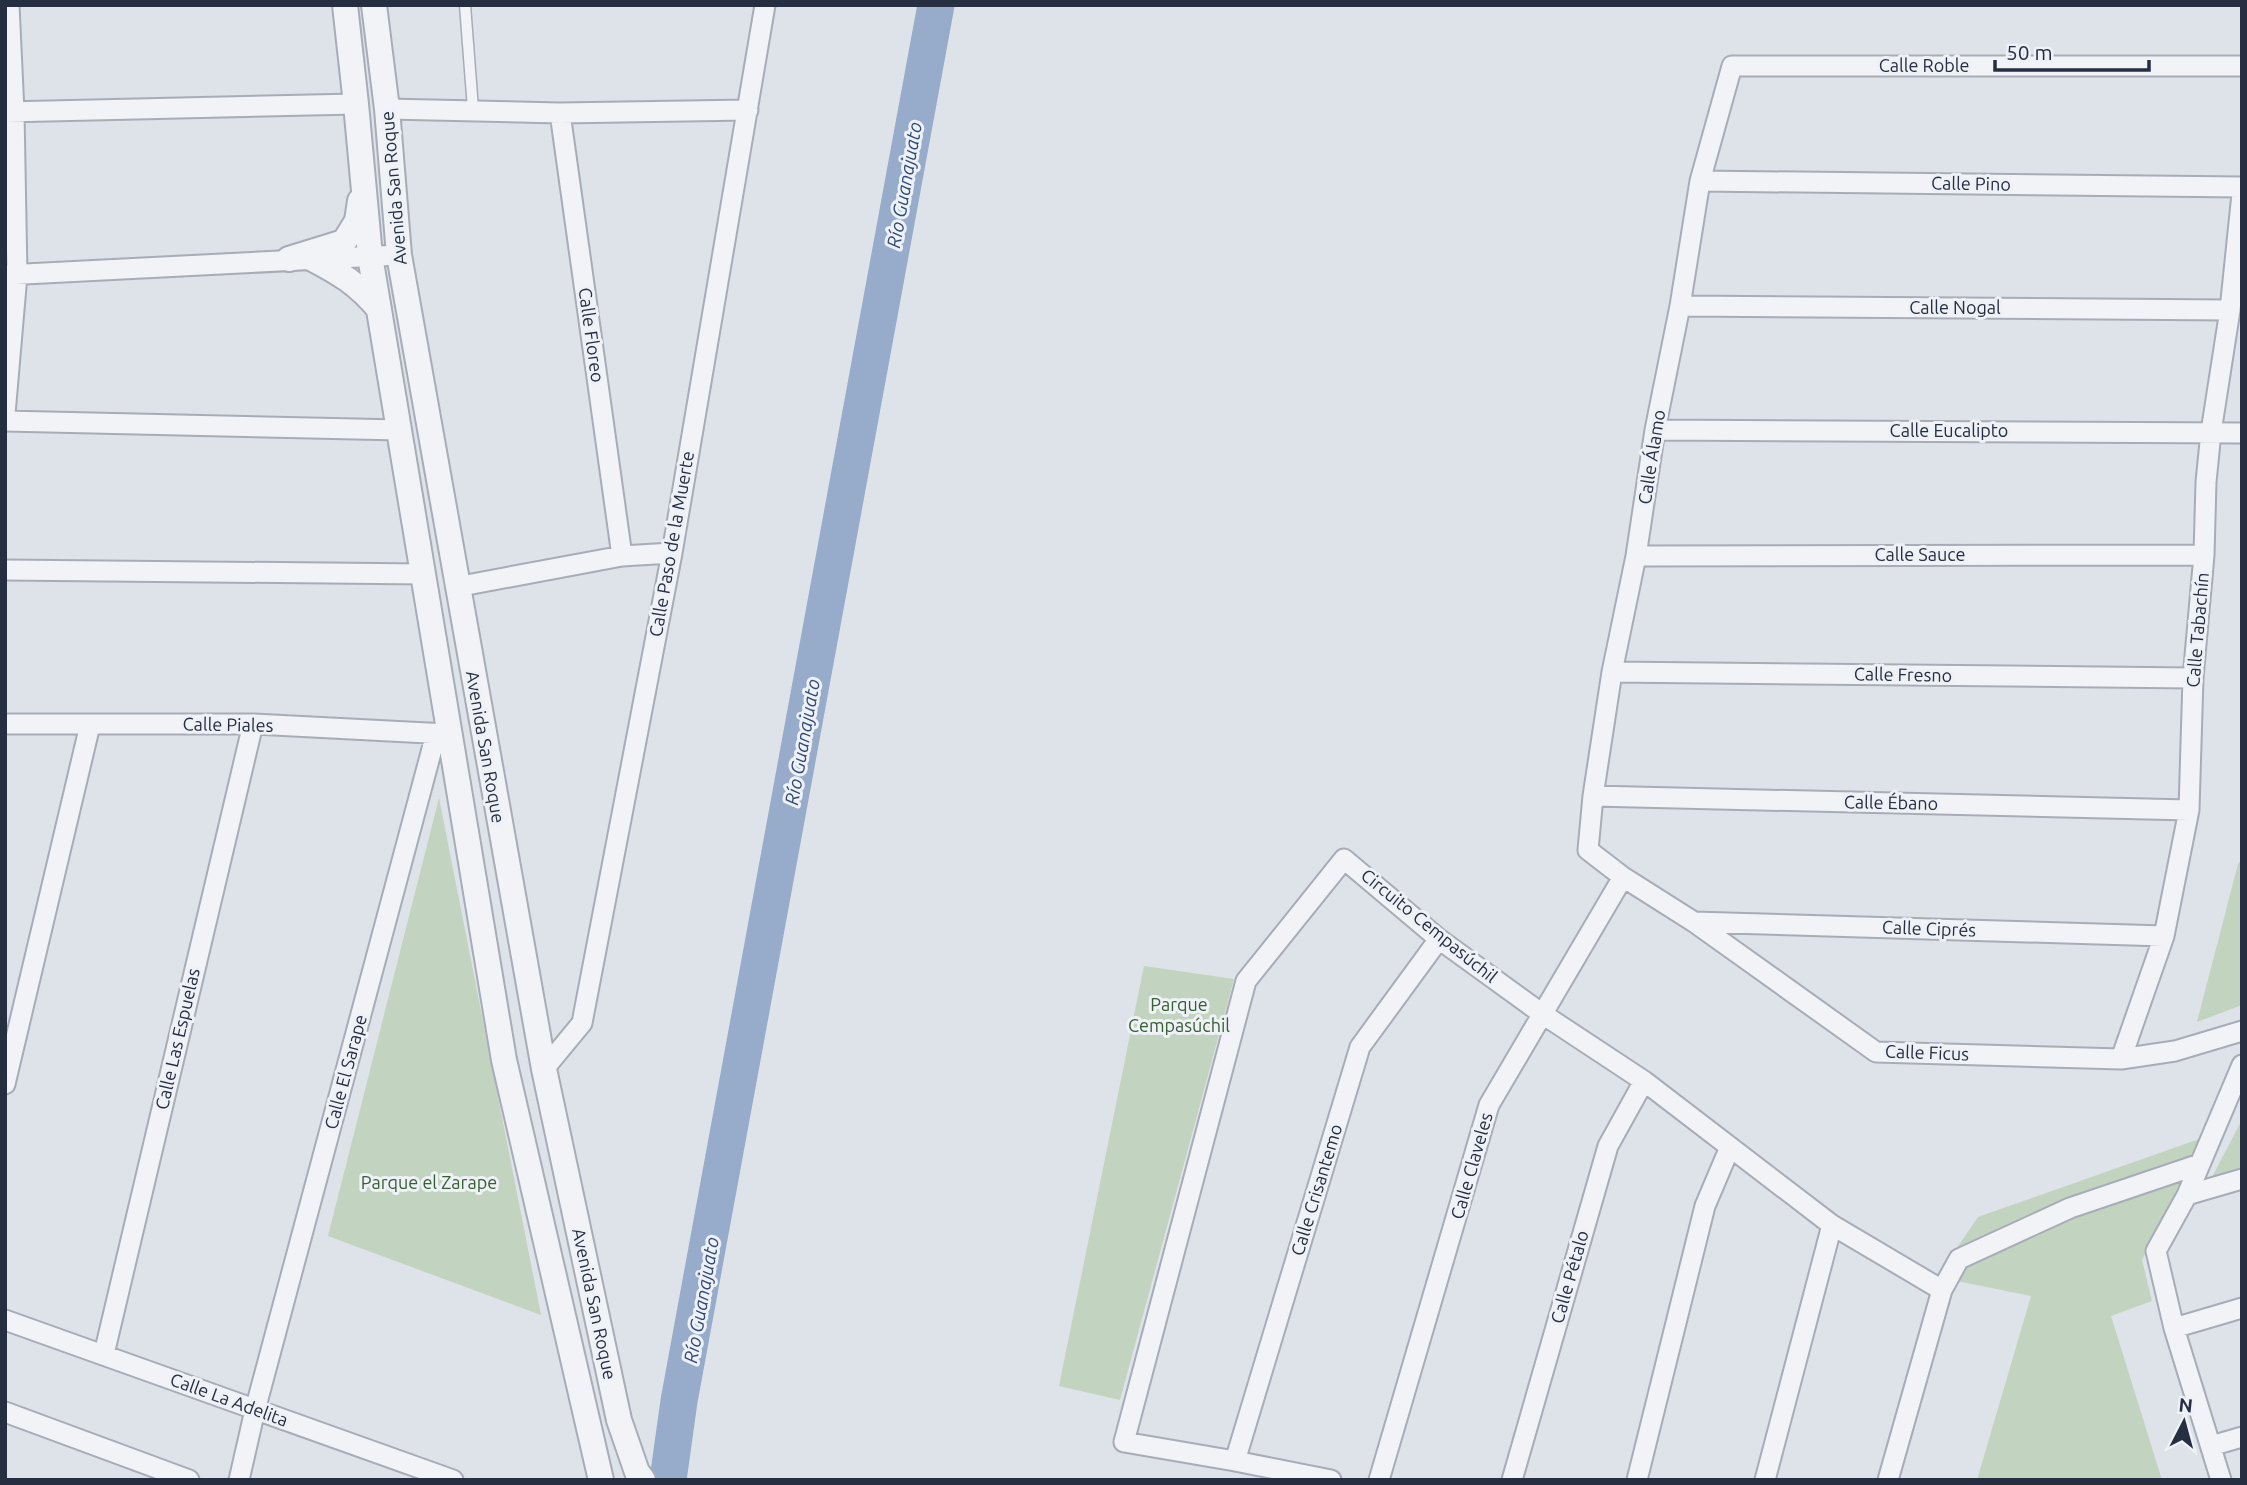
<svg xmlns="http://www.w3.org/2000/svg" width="2247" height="1485" font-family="Ubuntu,sans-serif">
  <rect width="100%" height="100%" fill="#dee2e9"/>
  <!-- green -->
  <path fill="#c2d3bf" d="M439,798L541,1315L328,1236Z
    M2242,859V1005L2197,1022L2238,864Z
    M1144,966L1234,979L1120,1400L1059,1386Z
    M2242,1120V1169L2212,1177Z
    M2202,1138L2142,1260L2152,1301L2111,1316L2162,1480H1977L2031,1296L1937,1277L1978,1217Z"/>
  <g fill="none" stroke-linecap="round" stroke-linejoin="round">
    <!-- river -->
    <path stroke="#97abcb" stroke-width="37" d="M668,1480L679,1401L936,5"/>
    <defs>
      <path id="service" d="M465,5L473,109"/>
      <path id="minor" d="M2242,66H1732L1700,181L1680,306L1655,430L1636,556L1612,672L1593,796L1588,850L1623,877L1694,922L1876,1052L2121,1059L2175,1051L2242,1031
        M387,109L560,113L748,110
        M5,112L356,104
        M560,113L622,556
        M1700,181L2242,187
        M5,275L399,255
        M1680,306L2230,310
        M5,414L17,275L14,112L9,5
        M5,421L400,430
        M1655,430L2242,433
        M1636,556L2204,555
        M5,570L425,574
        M456,587L622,556L672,553
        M1612,672L2193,678
        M5,724H253L447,734
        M1593,796L2189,810
        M1694,922L2164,936
        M2121,1059L2164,936L2189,810L2193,678L2204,555L2206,482L2211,432L2230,310L2242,194
        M544,1069L582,1023L672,553L765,5
        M5,1084L90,725
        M2187,1195L2242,1179
        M5,1320L453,1480
        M2174,1328L2242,1308
        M104,1354L253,724
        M5,1412L189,1480
        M2211,1446L2242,1437
        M1235,1461L1360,1047L1439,939
        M239,1480L255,1410L436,734
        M1331,1480L1235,1461L1124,1442L1246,981L1344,859L1439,939L1541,1013L1644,1081L1832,1225L1942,1290
        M1379,1480L1489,1105L1623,877
        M1512,1480L1608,1146L1644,1081
        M1637,1480L1705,1206L1730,1147
        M1765,1480L1832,1225
        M1888,1480L1942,1290L1959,1259L2070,1208L2200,1164
        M2221,1480L2174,1328L2156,1251L2187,1195L2242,1065"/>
      <path id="tertiary" d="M345,5L356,104L370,256L504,1060L601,1480
        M374,5L387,109L399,255L544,1069L619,1420L637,1472L643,1480
        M311,258C340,273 358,284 379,309
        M289,259L344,242L357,221L360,201"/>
    </defs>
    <!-- service casing -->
    <use href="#service" stroke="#a7acb7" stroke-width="13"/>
    <!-- minor casing -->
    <use href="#minor" stroke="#a7acb7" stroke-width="23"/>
    <!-- tertiary casing -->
    <use href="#tertiary" stroke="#a7acb7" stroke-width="28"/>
    <!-- service -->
    <use href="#service" stroke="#f1f3f7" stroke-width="10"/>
    <!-- minor -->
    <use href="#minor" stroke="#f1f3f7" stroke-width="19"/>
    <!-- tertiary -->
    <use href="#tertiary" stroke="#f1f3f7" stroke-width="24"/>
  </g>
  <g text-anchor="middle" stroke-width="6" stroke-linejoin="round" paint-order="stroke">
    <!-- street labels -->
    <g font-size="18" fill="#262e41" stroke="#eef1f6">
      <text x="1924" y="72">Calle Roble</text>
      <text transform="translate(1971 184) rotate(1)" y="6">Calle Pino</text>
      <text transform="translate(394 188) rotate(-95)" y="6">Avenida San Roque</text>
      <text x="1955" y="314">Calle Nogal</text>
      <text transform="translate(591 335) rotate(82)" y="6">Calle Floreo</text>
      <text x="1949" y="437">Calle Eucalipto</text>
      <text transform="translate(1652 457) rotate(-81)" y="6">Calle Álamo</text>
      <text transform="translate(672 544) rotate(-80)" y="6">Calle Paso de la Muerte</text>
      <text x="1920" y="561">Calle Sauce</text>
      <text transform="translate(2198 630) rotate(-85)" y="6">Calle Tabachín</text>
      <text transform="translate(1903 675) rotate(1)" y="6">Calle Fresno</text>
      <text transform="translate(228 725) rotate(1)" y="6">Calle Piales</text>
      <text transform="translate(485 747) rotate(80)" y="6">Avenida San Roque</text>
      <text transform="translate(1891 803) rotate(1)" y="6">Calle Ébano</text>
      <text transform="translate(1429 926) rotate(39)" y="6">Circuito Cempasúchil</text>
      <text transform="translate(1929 929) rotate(2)" y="6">Calle Ciprés</text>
      <text transform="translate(178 1039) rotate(-77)" y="6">Calle Las Espuelas</text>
      <text transform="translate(1927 1053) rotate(2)" y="6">Calle Ficus</text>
      <text transform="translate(346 1072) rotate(-75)" y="6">Calle El Sarape</text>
      <text transform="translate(1472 1166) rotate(-74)" y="6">Calle Claveles</text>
      <text transform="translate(1317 1190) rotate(-73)" y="6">Calle Crisantemo</text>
      <text transform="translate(1570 1277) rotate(-74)" y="6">Calle Pétalo</text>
      <text transform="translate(594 1304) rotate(78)" y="6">Avenida San Roque</text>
      <text transform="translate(229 1400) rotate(20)" y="6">Calle La Adelita</text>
    </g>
    <!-- park labels -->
    <g font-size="18" fill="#375e33" stroke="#eef1f6">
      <text x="1179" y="1011">Parque<tspan x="1179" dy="21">Cempasúchil</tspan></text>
      <text x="429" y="1189">Parque el Zarape</text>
    </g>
    <!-- water labels -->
    <g font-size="19" font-style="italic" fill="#2e4877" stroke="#eef1f6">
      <text transform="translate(904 185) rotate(-80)" y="7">Río Guanajuato</text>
      <text transform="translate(802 742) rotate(-80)" y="7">Río Guanajuato</text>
      <text transform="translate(701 1300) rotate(-80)" y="7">Río Guanajuato</text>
    </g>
  </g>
  <!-- border -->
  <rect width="2247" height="1485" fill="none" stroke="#262e41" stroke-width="14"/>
  <!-- north arrow -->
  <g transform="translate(2184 1422) rotate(6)" stroke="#eef1f6" stroke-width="5" paint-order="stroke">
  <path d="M0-5L12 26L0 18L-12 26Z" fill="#262e41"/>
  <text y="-10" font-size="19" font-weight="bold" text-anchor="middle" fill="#262e41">N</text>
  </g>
  <!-- scale -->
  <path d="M1995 60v10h154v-10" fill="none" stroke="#262e41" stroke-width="3.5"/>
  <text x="2006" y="60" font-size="21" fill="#262e41" stroke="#eef1f6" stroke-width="5" paint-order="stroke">50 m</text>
</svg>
